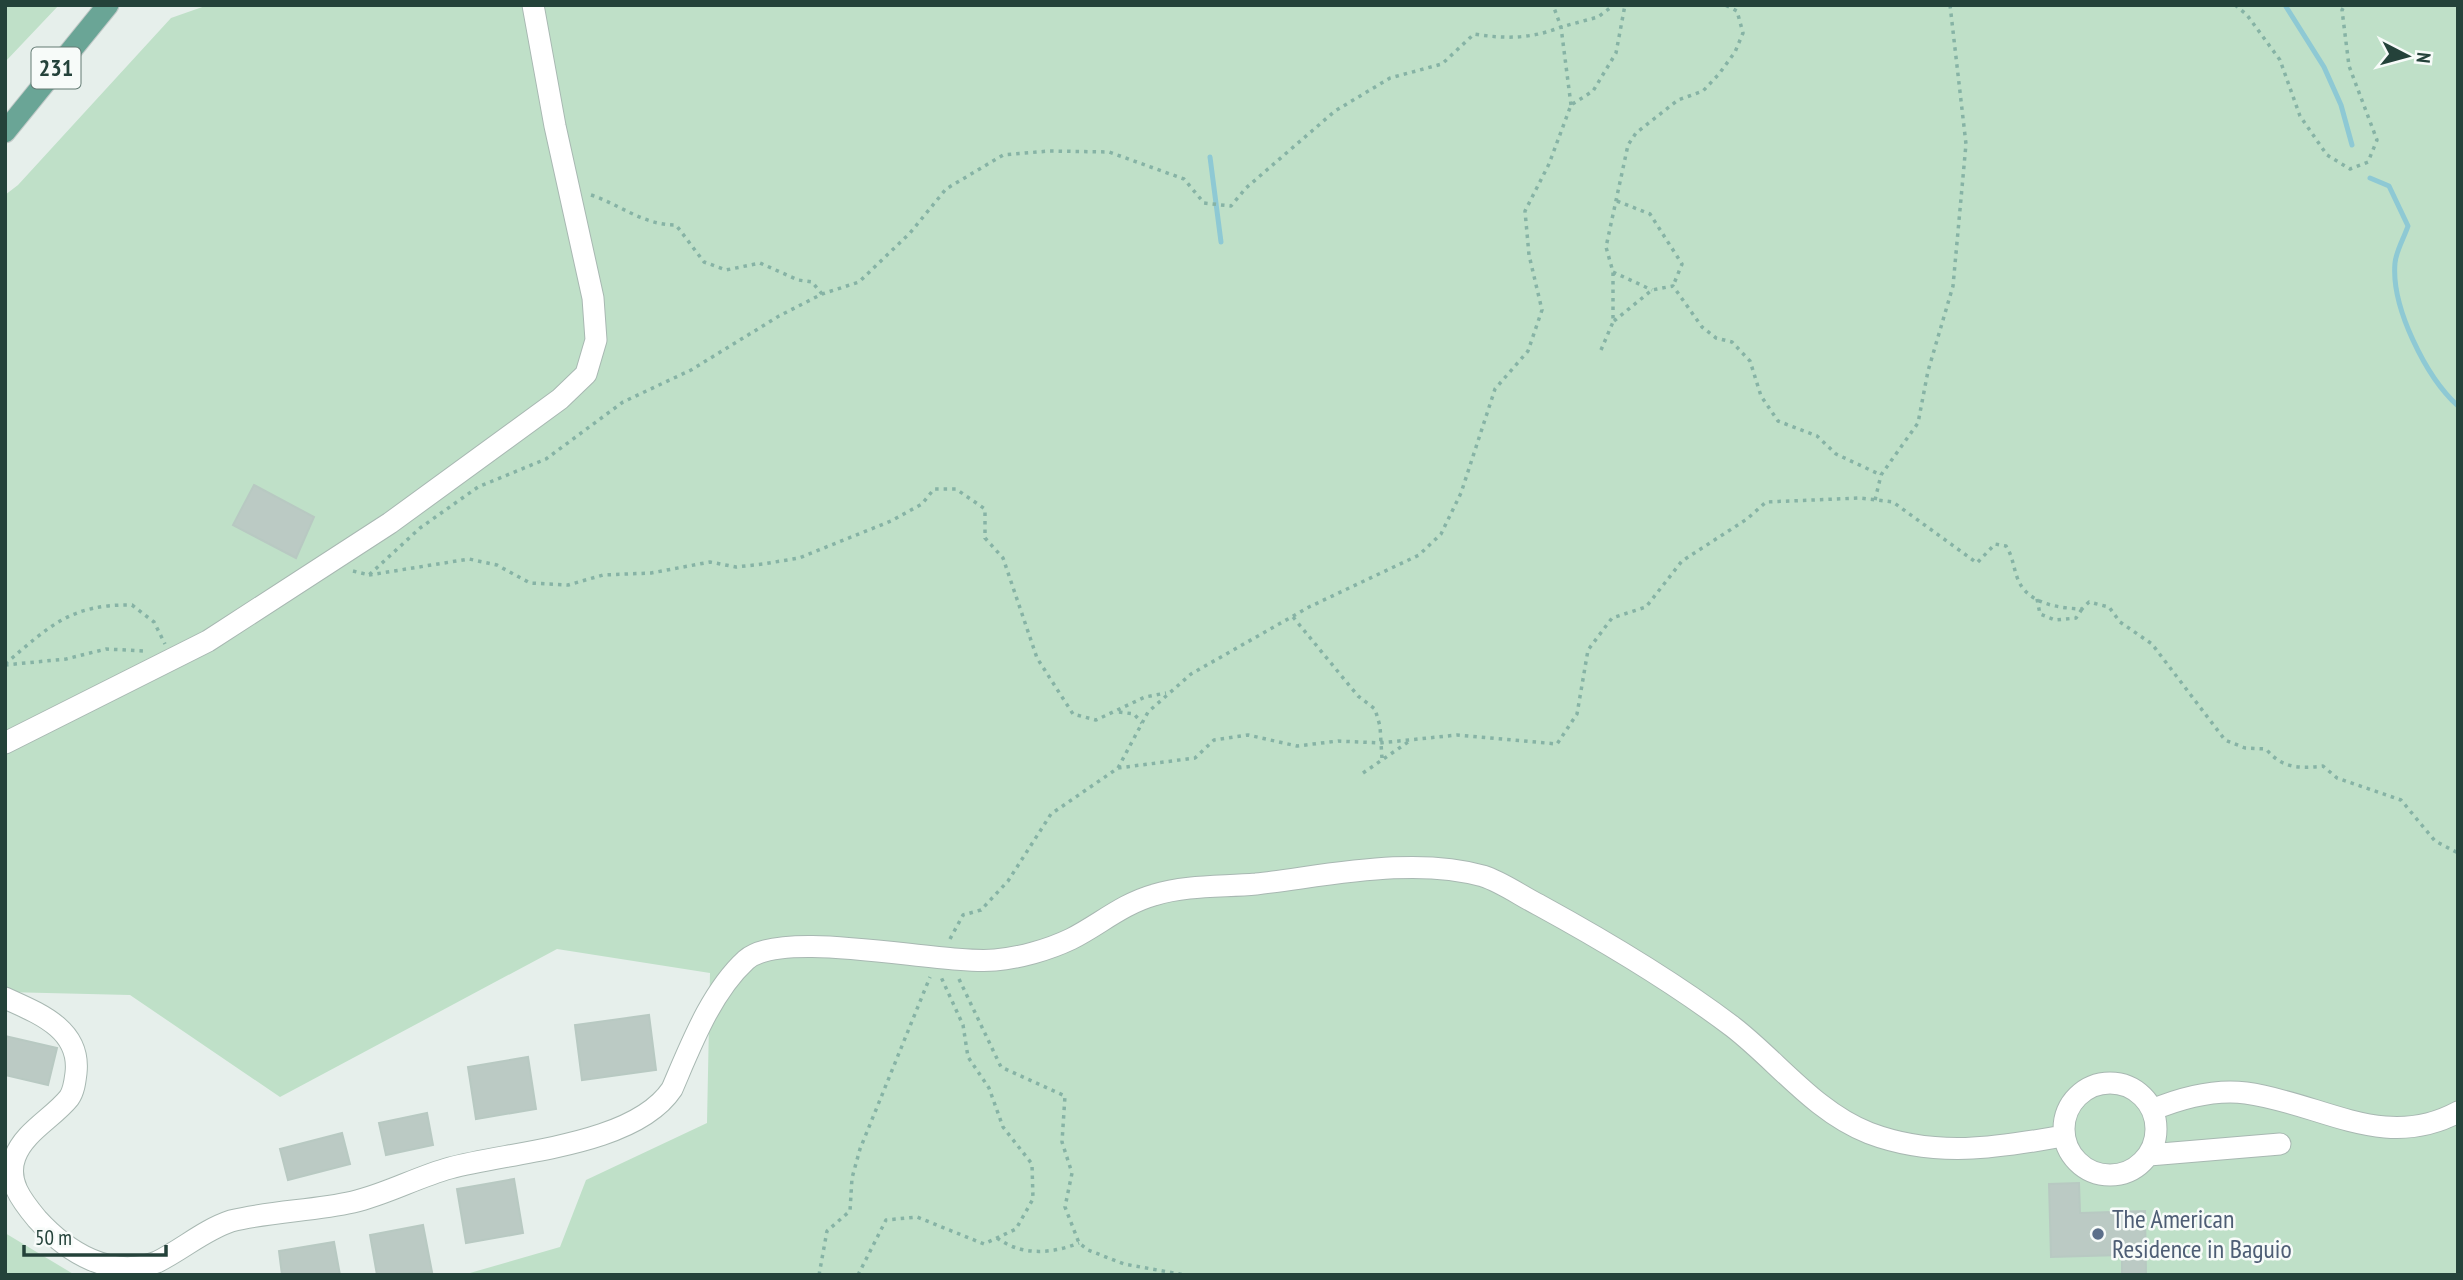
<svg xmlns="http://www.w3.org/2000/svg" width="2463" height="1280" font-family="'PT Sans Narrow',sans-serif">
  <rect width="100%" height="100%" fill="#e6efeb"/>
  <!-- green -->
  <path fill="#bfe0c8" d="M5,5H59L5,62Z
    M208,5H2458V1275H463L560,1247L586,1180L707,1123L710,973L557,949L280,1097L130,995L5,992V195L18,185L171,18Z
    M5,1233L75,1275H5Z"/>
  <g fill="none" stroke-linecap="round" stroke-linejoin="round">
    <!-- stream -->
    <path stroke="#8ec9d4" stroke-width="5" d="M2285,5L2324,67L2341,105L2352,145
      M1210,157L1221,242
      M2370,178L2389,186L2408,226C2404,238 2396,251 2395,263C2391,307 2426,377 2458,406"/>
  </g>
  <!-- building -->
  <path fill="#bbcac4" stroke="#b8c9c2" stroke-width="2" d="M254,485L314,517L296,558L233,525Z
    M649,1015L656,1070L582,1080L575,1025Z
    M5,1036L57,1048L48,1085L5,1075Z
    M528,1057L536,1109L476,1119L468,1067Z
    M427,1113L433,1145L386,1155L379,1123Z
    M342,1133L350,1164L288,1180L280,1149Z
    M514,1179L523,1233L466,1243L457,1189Z
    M2079,1183L2080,1213L2145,1211L2146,1274L2122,1275V1255L2051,1257L2049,1184Z
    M423,1225L432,1272L377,1275L370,1235Z
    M334,1242L340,1275H282L279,1251Z"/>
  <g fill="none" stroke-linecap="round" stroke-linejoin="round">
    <defs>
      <path id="minor" d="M5,743L208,641L390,523L560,399L586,374L596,340L593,298L555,126L533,5
        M5,998C38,1013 81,1029 76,1073C75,1081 74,1091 69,1098C53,1118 24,1132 15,1157C6,1181 22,1201 37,1219C67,1252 111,1280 157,1262C183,1249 204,1230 231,1221C271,1211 313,1211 353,1202C387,1194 417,1177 450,1168C513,1151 634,1146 672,1089C691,1045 711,992 746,960C783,927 941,965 995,960C1019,958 1048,950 1071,939C1099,925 1122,904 1154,895C1186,885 1223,887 1256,884C1326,876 1413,856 1483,876C1502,882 1521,896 1539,905C1603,940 1675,983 1733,1027C1777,1061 1815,1112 1869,1133C1935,1158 1997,1148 2063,1136
        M2064 1129a46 46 0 1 1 92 0a46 46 0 1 1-92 0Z
        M2152,1110C2181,1098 2215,1089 2246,1093C2321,1103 2384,1152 2458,1112
        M2149,1155L2280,1144"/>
      <path id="primary" d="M5,132L108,5"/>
    </defs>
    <!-- minor casing -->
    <use href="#minor" stroke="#a8b8b2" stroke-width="23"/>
    <!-- primary casing -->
    <use href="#primary" stroke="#c2cac8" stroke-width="23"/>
    <!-- path -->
    <path stroke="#86b3a5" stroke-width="3.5" stroke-dasharray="3.5 5" stroke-linecap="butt" d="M2235,5L2247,15L2280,60L2300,116L2327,155L2350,169L2368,162L2377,140L2349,66L2342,10L2345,5
      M1571,105L1561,27L1598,17L1614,5
      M591,195C621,205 643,225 676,225L704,262L726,270L760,263L798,280L812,282L822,294
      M1617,201L1650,214L1682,264L1673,286
      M1613,272L1652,290
      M1614,321L1652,290L1673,286L1702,327L1716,338L1732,342L1750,361L1761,396L1778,421L1817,436L1836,454L1881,475
      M1601,350L1613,322V272L1606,247L1628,145L1636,133L1678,100L1703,91L1719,74L1735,52L1743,33L1737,11L1725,5
      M1875,500L1881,475L1918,423L1928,371L1953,286L1966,144L1950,5
      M353,571L369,575L420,528L478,487L546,459L623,402L691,370L779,316L822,294L859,282L910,233L946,189L1003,155L1049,151L1109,152L1184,179L1204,203L1231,206L1246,188L1335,111L1390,78L1442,64L1474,34C1505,39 1531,39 1561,27L1553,5
      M369,575L469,559L497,565L530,583L568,585L603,575L651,573L710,562L736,567L763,564L799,558L891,521L922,504L934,489H956L985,509V538L1003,558L1037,658L1073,714L1096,720L1145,697L1166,693
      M2037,599L2040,614L2055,620L2076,618L2082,609
      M1293,617L1358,696L1375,709L1380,726L1382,759
      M5,664C50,626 70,604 132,605L154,622L165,644
      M5,665L66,659L106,649L144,651
      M1119,712L1134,714L1142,723
      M1118,768L1148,712L1191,674L1309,607L1419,555L1441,534L1461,493L1495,389L1528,351L1542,310L1529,255L1525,211L1549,164L1571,105L1593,91L1616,53L1625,5
      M1363,773L1411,740
      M950,939L963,915L981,910L1008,881L1051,814L1118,768L1195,758L1214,740L1248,735L1297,746L1338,741L1380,743L1457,735L1557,744L1577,714L1588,650L1612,618L1646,607L1682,561L1747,519L1766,502L1860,498L1893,502L1977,563L1995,544L2006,546C2013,557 2013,566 2017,577C2026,604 2058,608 2082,609L2089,602L2109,607L2120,622L2152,644L2225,740L2245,748L2266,749C2282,768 2298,769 2323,766L2337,778L2401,800L2435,841L2458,853
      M959,979L1001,1067L1065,1096L1062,1142L1072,1173L1065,1207L1079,1243L1088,1250L1124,1264L1185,1275
      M997,1238C1022,1256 1051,1254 1079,1243
      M819,1275L827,1231L850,1211L852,1178L860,1149L930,977
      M858,1275L886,1220L917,1217L984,1244L1016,1229L1033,1199L1032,1164L1003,1127L989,1088L968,1057L963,1025L941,977"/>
    <!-- minor -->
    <use href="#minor" stroke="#fff" stroke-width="21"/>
    <!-- primary -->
    <use href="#primary" stroke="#6aa596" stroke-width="21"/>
  </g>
  <!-- markers -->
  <circle fill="#5c6f8a" stroke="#f7fbf9" stroke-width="2.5" cx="2098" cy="1234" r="7"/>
  <g text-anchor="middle" stroke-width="5" stroke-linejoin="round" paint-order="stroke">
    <!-- shield labels -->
    <rect fill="#f7fbf9" stroke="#637a73" stroke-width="2" x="31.5" y="47.5" width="49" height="41" rx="5"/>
    <g font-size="24" font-weight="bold" fill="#24423a">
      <text x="56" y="76">231</text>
    </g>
    <!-- service labels -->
    <g font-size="26" fill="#4e5e75" stroke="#f7fbf9" text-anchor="start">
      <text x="2112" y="1228">The American<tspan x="2112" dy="30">Residence in Baguio</tspan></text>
    </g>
  </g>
  <!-- border -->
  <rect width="2463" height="1280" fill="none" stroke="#24423a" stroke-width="14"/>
  <!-- north arrow -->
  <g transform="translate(2407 56) rotate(96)" stroke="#f7fbf9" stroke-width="5" paint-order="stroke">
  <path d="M0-5L12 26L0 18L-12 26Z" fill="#24423a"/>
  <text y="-10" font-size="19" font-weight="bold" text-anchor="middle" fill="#24423a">N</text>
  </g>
  <!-- scale -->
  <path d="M24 1245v10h142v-10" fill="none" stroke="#24423a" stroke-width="3.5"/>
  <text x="35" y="1245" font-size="21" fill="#24423a" stroke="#f7fbf9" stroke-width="5" paint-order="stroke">50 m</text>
</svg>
